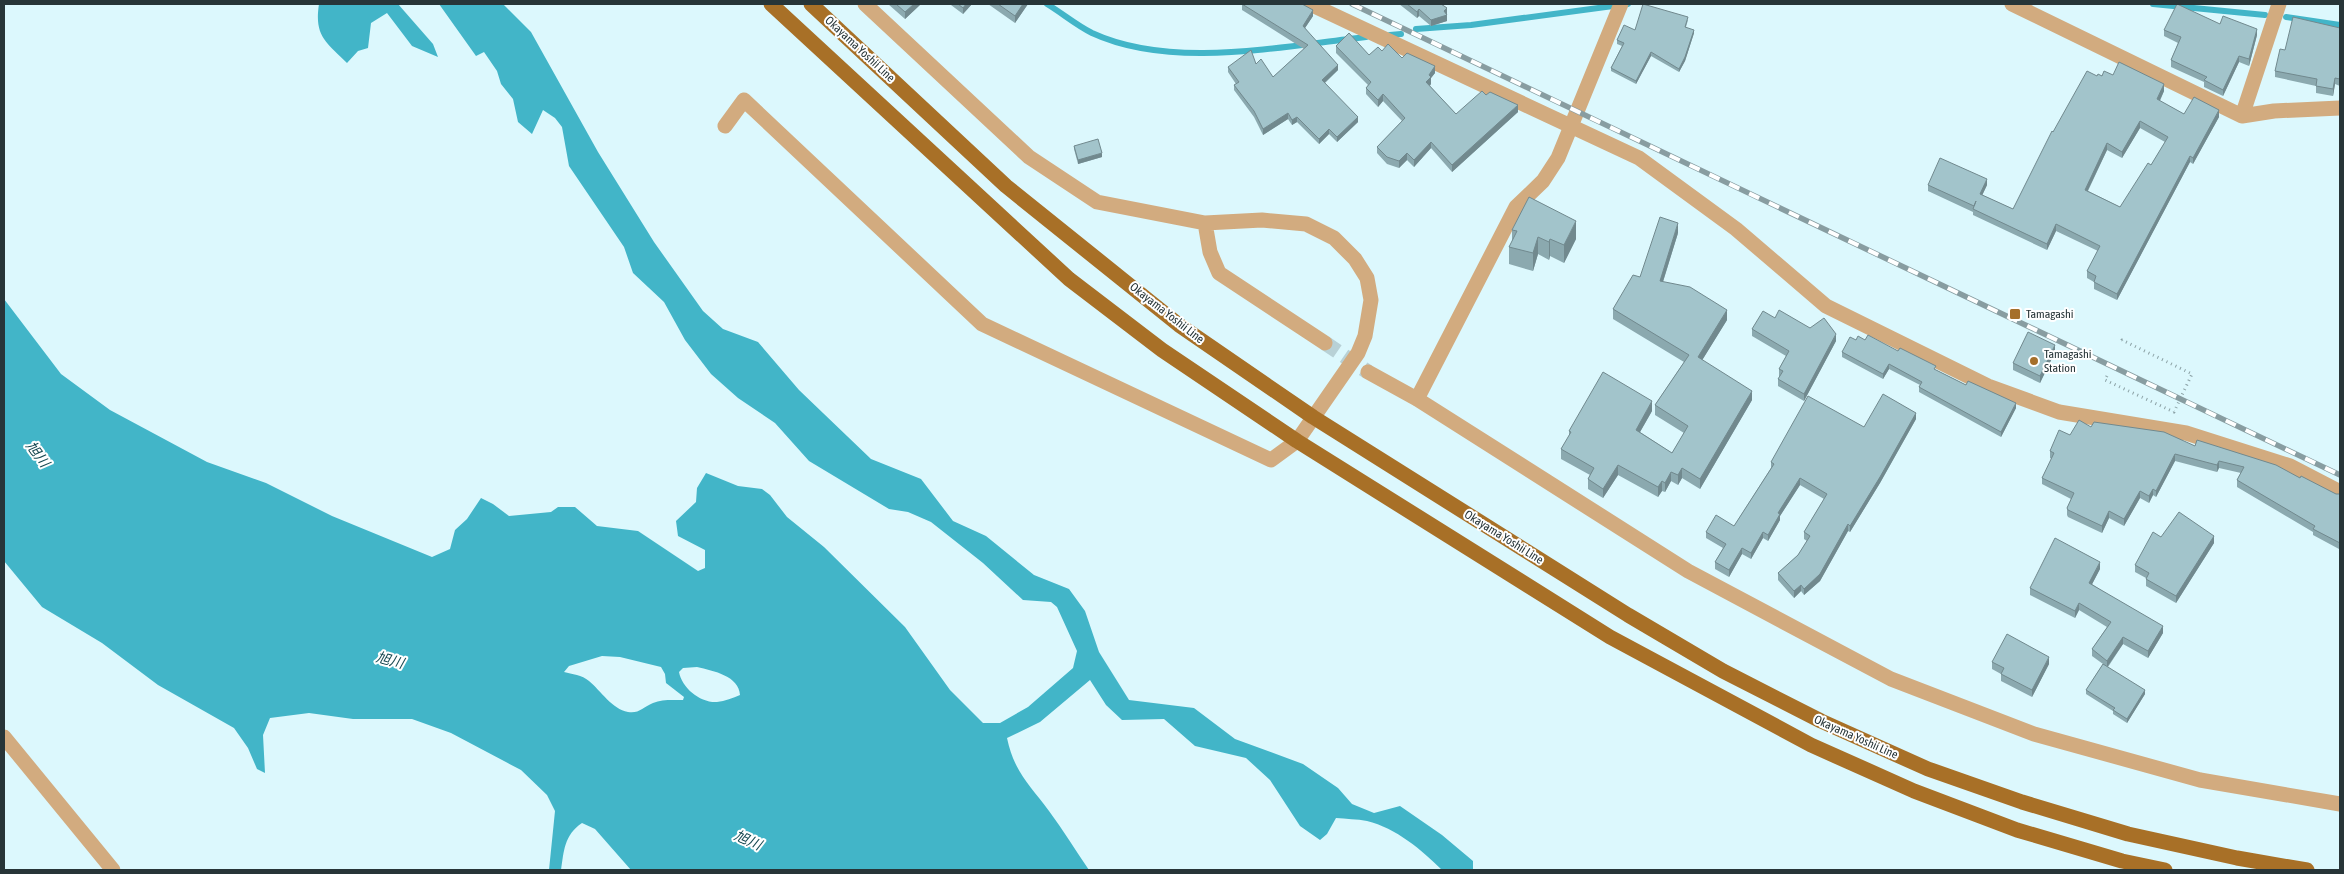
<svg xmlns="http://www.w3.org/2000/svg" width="2344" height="874" font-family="'Asap Condensed','Noto Sans JP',sans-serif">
  <rect width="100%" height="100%" fill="#dcf8fd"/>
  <!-- water -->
  <path fill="#42b5c8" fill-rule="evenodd" d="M319,4H398L433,44L438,57L412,46L387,13L371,23L368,48L358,51L347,63C326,42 314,36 319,4Z
    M439,4H503L531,32L598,152L654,242L703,311L723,329L758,342L799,390L871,459L921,479L953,521L986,536L1034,575L1069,589L1085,611L1099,652L1129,700L1194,708L1235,739L1303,764L1338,788L1352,804L1374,813L1400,806L1442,835L1473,861V870H1442C1422,850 1396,828 1367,821C1357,819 1346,819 1336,818L1327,834L1320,840L1300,826L1270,780L1246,758L1195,746L1164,719L1122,720L1106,705L1090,680L1040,722L1007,738C1014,772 1030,785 1049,811C1063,830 1076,851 1089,870H631L595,829L582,823C564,835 564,851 561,870H549L555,811L547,795L521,770L451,733L412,719H353L309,713L270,718L263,735L265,773L257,769L248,748L234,728L158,685L102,643L42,607L4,561V299L61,374L110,410L207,462L266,483L332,516L432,557L450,549L455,530L467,519L481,498L493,504L509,516L551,512L558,507H575L597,526L638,531L698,571L705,568V550L678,536L676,521L696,502L697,488L706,473L738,486L762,489L770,495L787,517L824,547L905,627L950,690L983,723H1000L1028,707L1073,668L1077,651L1057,607L1051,602L1023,600L983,563L931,522L908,512L889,509L809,461L775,423L738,398L711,374L685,340L664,302L633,273L624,247L569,166L562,127L555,118L543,110L532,134L518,122L513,99L501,84L497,71L484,52L476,56ZM602,656L620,657L661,667L665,674L666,683L684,697L683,700C673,700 662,699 653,703C643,707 639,714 628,712C612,709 601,691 589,681C582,675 572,674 564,672L569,666ZM697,667C714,671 739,676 740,695C733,698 725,701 717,702C700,703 682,688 679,672L683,668Z"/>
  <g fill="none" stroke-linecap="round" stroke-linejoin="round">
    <!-- stream -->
    <path stroke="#42b5c8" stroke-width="6" d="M1047,4C1062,13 1076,25 1092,33C1172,70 1282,46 1366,37
      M2153,4L2265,15
      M2286,17L2340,25
      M1416,29L1471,25L1628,4
      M1390,35L1401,34"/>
    <!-- minor-tunnel -->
    <path stroke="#b8d1d6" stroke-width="15" stroke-dasharray="15 8" stroke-linecap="butt" d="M1325,343L1368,372"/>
    <!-- path -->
    <path stroke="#8ba1a5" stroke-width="3" stroke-dasharray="1 4" stroke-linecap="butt" d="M2107,376L2105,380L2174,412L2192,374L2122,340L2120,344"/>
    <!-- minor -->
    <path stroke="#d2ab7f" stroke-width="15" d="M1310,4L1639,158L1736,229L1826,306L1988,386L2059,412L2186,433L2290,466L2340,492
      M2012,4L2242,116L2274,111L2340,108
      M2242,116L2279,4
      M725,126L744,100L982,324L1271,460L1297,441L1358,353L1365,336L1371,300L1367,278L1355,259L1334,238L1306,224L1262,220L1205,223L1097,202L1029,157L865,4
      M1205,223L1210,252L1219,273L1325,343
      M1368,372L1417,399L1688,571L1891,679L2034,734L2200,780L2340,804
      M1417,399L1516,207L1543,181L1558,158L1621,4
      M4,737L113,870"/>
    <!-- major -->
    <path stroke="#a87027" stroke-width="15" d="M771,4L1069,279L1162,350L1297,441L1610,637L1811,745L1914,791L2017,830L2122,861L2165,870
      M811,4L1006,186L1179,325L1313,417L1628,615L1723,671L1821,721L1928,769L2022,802L2128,834L2237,858L2307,870"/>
    <defs>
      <path id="rail" d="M1352,4L2340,475"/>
    </defs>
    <!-- rail casing -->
    <use href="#rail" stroke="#889da1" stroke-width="5.5"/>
    <!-- rail -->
    <use href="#rail" stroke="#fff" stroke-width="4" stroke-dasharray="11" stroke-linecap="butt"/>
  </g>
  <!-- wall -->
  <path fill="#8ba9af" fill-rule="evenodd" d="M888,4H921L905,19Z
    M951,4H972L963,14L951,5Z
    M988,4H1028L1015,23Z
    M1242,4L1313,16L1305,28L1338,70L1325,83L1358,122L1337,142L1329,134L1319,144L1297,122L1292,125L1288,119L1263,135L1254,117L1234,90V85L1236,84L1228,72V67L1256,64L1273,77L1304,49L1242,10Z
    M1399,4H1441L1447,8V21L1431,26L1419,16L1417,18Z
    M1688,20L1686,27L1694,33L1685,61L1679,72L1651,56L1636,84L1611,71V68L1622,46L1617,44V40L1635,30Z
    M2220,24L2257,35L2249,66L2239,62L2223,96L2204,87V82L2171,67V60L2178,43L2164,36V30Z
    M2340,28V86L2335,84L2333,96L2316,93V86L2275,77V71L2285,50Z
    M1336,46L1369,55L1382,51L1402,58L1435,73L1431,78V84L1430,86L1456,114L1486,95L1518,112L1452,172L1431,148L1414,167L1407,160L1399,168L1387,164L1377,153V147L1402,121L1383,101L1378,107L1366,94V88L1368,85L1336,53Z
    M2113,75L2164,91L2160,101L2184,114L2219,117L2193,164L2190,162L2117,300L2094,289V282L2087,278V271L2098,251L2056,231L2047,250L1973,215V212L1928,191V185H1987L1982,195L2013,209L2053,132L2097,76ZM2140,128L2165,142L2151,165L2120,207L2088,191L2107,150L2122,158Z
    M1074,146L1102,157L1078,164L1074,149Z
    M1512,230L1576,239L1564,263L1550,256L1549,260L1538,254L1533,271L1509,264V247L1512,242Z
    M1678,233L1663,282L1727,320L1702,360L1752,400L1700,489L1682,478L1678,485L1671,481L1665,492L1662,491L1658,497L1618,475L1603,498L1588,489V479L1590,475L1561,459V449L1569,437V431L1652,411L1640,432L1672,453L1684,433L1655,415V405L1684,362L1613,319V309Z
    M1775,318L1810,328L1836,341L1804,401L1778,386V379L1780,376H1779V369L1786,356L1752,336V329Z
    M1856,340H1865L1898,351L1966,385L2016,408L2001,437L1919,392V387L1920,385L1889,369L1883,379L1842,357V352Z
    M2055,352L2040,383L2013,370V363Z
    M1916,419L1880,483L1850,532L1848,531L1820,581L1804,595L1801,591L1794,598L1778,580V573L1798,555L1807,541L1804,539V532L1824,499L1800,485L1780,516V520L1768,541L1763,538L1751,559L1742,554L1729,577L1715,569V562L1723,548L1706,538V532L1734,526L1771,468V462L1864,427Z
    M2091,427L2195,446L2300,478L2336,494H2340V552H2339V549L2313,535V532L2237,487V480L2241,473L2219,468L2217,472L2175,461L2156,497L2153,495L2149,503L2140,498L2124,526L2109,518L2102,533L2068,517L2067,515V508L2071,499L2042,484V478L2052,459L2050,458V451L2070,435Z
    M2161,537L2214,543L2176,603L2146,586V578L2135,572V565Z
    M2100,569L2092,584L2163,633L2148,658L2123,644L2108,667L2145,694L2127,723L2113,714V711L2086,694V690L2103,664L2092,656V649L2107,627L2079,610L2075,618L2030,595V588Z
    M1992,662L2049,664L2032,697L2001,681V674L1992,669Z"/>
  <!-- shaded-wall -->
  <path fill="#71898e" d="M914,4H921L905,19V12Z
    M966,4H972L963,14V8Z
    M1023,4H1028L1015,23V16Z
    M1447,8V21L1431,26V20Z
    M1419,9V16L1417,18V12Z
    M1313,10V16L1303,31V26Z
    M2257,29V35L2249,66V59Z
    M1694,30V33L1685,61L1679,72V69Z
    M1651,52V56L1636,84V81Z
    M2239,56V62L2223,96V90Z
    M1338,65V70L1322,85V80Z
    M1435,66V73L1431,78V84L1426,89V82L1429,75Z
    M2335,78V84L2333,96V89Z
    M2164,84V91L2157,106V99Z
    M1383,94V101L1378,107V100Z
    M1518,105V112L1452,172V165Z
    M2219,110V117L2193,164V158Z
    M1288,113V119L1263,135V129Z
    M1297,117V122L1292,125V120Z
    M1358,117V122L1337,142V137Z
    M2140,121V128L2122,158V152Z
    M1329,129V134L1319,144V139Z
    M1431,142V148L1414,167V160Z
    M2107,143V150L2085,196V190Z
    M1102,153V157L1078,164V160Z
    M1407,153V160L1399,168V161Z
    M2190,156V162L2117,300V294Z
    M1987,179V185L1980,200V194Z
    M1576,221V239L1564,263V245Z
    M1678,223V233L1660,291V281Z
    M2056,224V231L2047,250V244Z
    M1538,237V254L1533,271V253Z
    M1550,239V256L1549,260V242Z
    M1727,310V320L1698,367V357Z
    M1836,334V341L1804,401V394Z
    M2055,345V352L2040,383V376Z
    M1889,364V369L1883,379V374Z
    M1752,391V400L1700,489V479Z
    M1652,401V411L1636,439V430Z
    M2016,403V408L2001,437V432Z
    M1916,413V419L1880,483L1850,532V526Z
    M2175,454V461L2156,497V491Z
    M2219,461V468L2217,472V465Z
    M1618,465V475L1603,498V489Z
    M1682,468V478L1678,485V475Z
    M1671,472V481L1665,492V483Z
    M1800,478V485L1780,516V520L1768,541V535L1778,513Z
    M1662,481V491L1658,497V487Z
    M2153,489V495L2149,503V496Z
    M2140,491V498L2124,526V519Z
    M2109,511V518L2102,533V526Z
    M1848,524V531L1820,581L1804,595V589Z
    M1763,532V538L1751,559V553Z
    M2214,536V543L2176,603V596Z
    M1742,548V554L1729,577V570Z
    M2100,562V569L2089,590V583Z
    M1801,585V591L1794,598V591Z
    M2079,603V610L2075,618V611Z
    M2163,626V633L2148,658V651Z
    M2123,637V644L2107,667V661Z
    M2049,657V664L2032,697V690Z
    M2145,690V694L2127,723V719Z"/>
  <!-- building -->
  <path fill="#a2c4cb" stroke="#71898e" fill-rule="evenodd" d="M896,4H914L905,12Z
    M958,4H966L963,8Z
    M998,4H1023L1015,16Z
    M1242,4H1302L1313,10L1303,26L1338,65L1322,80L1358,117L1337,137L1329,129L1319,139L1297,117L1292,120L1288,113L1263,129L1254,111L1234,85L1239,82L1228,67L1251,50L1256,64L1261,59L1273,77L1308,45Z
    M1407,4H1441L1447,8L1444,11L1447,15L1431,20L1419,9L1417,12Z
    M1643,4L1688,17L1685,27L1694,30L1685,57L1679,69L1651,52L1636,81L1611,68L1624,43L1617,40L1624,25L1635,30Z
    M2177,4L2220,24L2223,16L2257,29L2249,59L2239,56L2223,90L2204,80L2207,77L2171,60L2181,37L2164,30Z
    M2293,17L2340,28V79L2335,78L2333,89L2316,86L2317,79L2275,71L2280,49L2285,50Z
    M1349,33L1369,55L1378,47L1382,51L1388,44L1402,58L1407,53L1435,66L1429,75L1431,77L1426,82L1456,114L1482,91L1486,95L1490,92L1518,105L1452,165L1431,142L1414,160L1407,153L1399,161L1387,157L1377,147L1405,118L1383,94L1378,100L1366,88L1371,82L1336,46Z
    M2119,62L2164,84L2157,99L2184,114L2194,97L2219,110L2193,158L2190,156L2117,294L2094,282L2096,276L2087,271L2100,246L2056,224L2047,244L1973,209L1976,201L1974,206L1928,185L1940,158L1987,179L1980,194L2013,209L2052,131L2053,132L2087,71L2097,76L2098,74L2102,76L2104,71L2113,75ZM2140,121L2168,137L2151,165L2148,163L2120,207L2085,190L2107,143L2122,152Z
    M1098,139L1102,153L1078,160L1074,146Z
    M1529,197L1576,221L1564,245L1550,239L1549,242L1538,237L1533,253L1509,247L1517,231L1512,230Z
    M1660,217L1678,223L1660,281L1690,287L1727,310L1698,357L1752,391L1700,479L1682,468L1678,475L1671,472L1665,483L1662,481L1658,487L1618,465L1603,489L1588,479L1594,468L1561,449L1571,432L1569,431L1603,372L1652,401L1636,430L1672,453L1688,426L1655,405L1689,355L1613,309L1633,275L1640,277Z
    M1779,310L1810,328L1824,318L1836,334L1804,394L1778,379L1783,371L1779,369L1789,351L1752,329L1763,311L1775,318Z
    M2028,332L2055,345L2040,376L2013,363Z
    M1868,335L1898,351L1900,348L1936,366L1934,369L1966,385L1968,381L2016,403L2001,432L1919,387L1922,382L1889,364L1883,374L1842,352L1850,337L1856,340L1858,336L1865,340Z
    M1883,394L1916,413L1880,477L1850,526L1848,524L1820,574L1804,589L1801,585L1794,591L1778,573L1798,555L1810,536L1804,532L1827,494L1800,478L1778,513L1780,514L1768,535L1763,532L1751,553L1742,548L1729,570L1715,562L1726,544L1706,532L1716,515L1734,526L1774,464L1771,462L1808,396L1864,427Z
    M2079,420L2091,427L2094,422L2164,432L2195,446L2197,440L2276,465L2300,478L2301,476L2336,494H2340V543L2313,529L2315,526L2237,480L2244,467L2219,461L2217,465L2175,454L2156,491L2153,489L2149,496L2140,491L2124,519L2109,511L2102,526L2068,510L2067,508L2074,493L2042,478L2054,453L2050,451L2059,430L2070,435Z
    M2179,512L2214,536L2176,596L2146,579L2149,573L2135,565L2153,532L2161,537Z
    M2055,538L2100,562L2089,583L2163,626L2148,651L2123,637L2107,661L2092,649L2111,622L2079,603L2075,611L2030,588Z
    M2007,634L2049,657L2032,690L2001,674L2004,668L1992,662Z
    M2103,664L2145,690L2127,719L2113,710L2115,708L2086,690Z"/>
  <!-- markers -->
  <g fill="#a56f2a" stroke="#fff" stroke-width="2">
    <rect x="2009" y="308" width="12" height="12" rx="2.5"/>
    <circle cx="2034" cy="361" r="5"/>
  </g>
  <g text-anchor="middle" stroke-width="4" stroke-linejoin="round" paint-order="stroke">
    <!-- street labels -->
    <g font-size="12" fill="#273538" stroke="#fff">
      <text transform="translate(860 49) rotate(43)" y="4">Okayama Yoshii Line</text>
      <text transform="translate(1167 313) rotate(38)" y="4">Okayama Yoshii Line</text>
      <text transform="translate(1504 537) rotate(32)" y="4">Okayama Yoshii Line</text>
      <text transform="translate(1856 737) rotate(24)" y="4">Okayama Yoshii Line</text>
    </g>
    <!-- poi labels -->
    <g font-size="12" fill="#273538" stroke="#fff" text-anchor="start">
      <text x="2026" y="318">Tamagashi</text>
      <text x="2044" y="358">Tamagashi<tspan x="2044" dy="14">Station</tspan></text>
    </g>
    <!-- water labels -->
    <g font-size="14" font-style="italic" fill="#184952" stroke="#fff">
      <text transform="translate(38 454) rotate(53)" y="5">旭川</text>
      <text transform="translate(390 660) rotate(15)" y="5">旭川</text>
      <text transform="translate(748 840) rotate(24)" y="5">旭川</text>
    </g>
  </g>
  <!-- border -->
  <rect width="2344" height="874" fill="none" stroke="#273538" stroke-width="10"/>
</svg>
